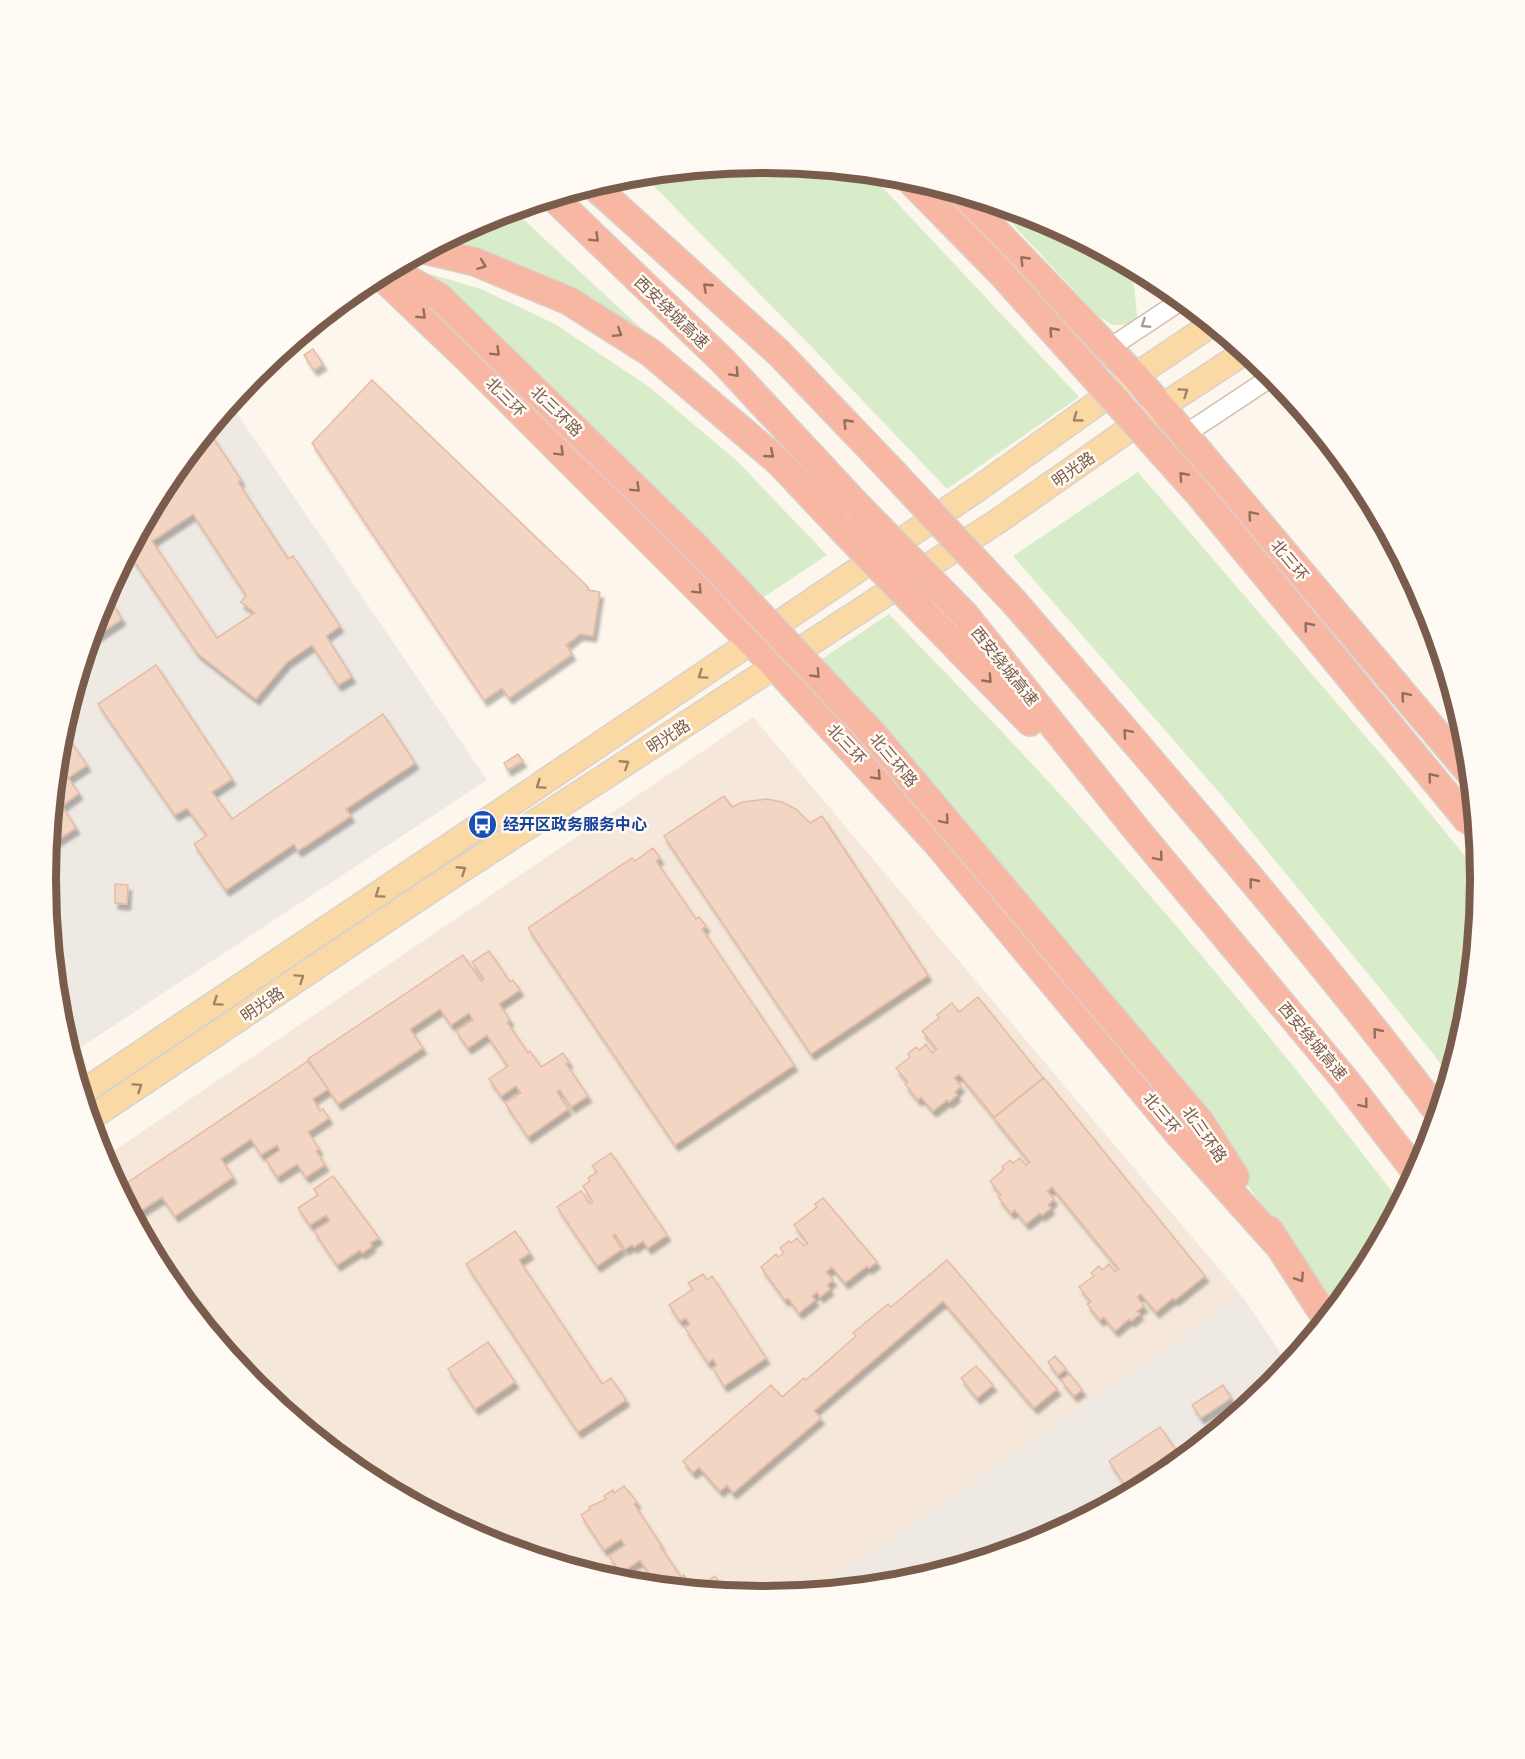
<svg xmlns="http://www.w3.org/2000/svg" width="1525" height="1759" font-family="Arial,'Noto Sans SC',sans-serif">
  <defs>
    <filter id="shadow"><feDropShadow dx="3.5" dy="6" stdDeviation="1.5" flood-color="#0004"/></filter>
  </defs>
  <rect width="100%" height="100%" fill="#fdf6ec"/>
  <!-- residential -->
  <path fill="#f5e8da" d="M753,717L1242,1296L815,1592L762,1597L622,1583L488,1542L364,1476L255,1387L166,1278L102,1159Z"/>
  <!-- industrial -->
  <path fill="#efe9e4" d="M230,403L487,780L69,1055L59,1019L45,880L59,739L100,605L166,481Z
    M1242,1296L1288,1364L1270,1387L1161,1476L1037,1543L902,1583L815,1592Z"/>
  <!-- green -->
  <path fill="#d8ecc9" d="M763,162L869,173L1079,397L947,489L802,337L642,174Z
    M994,204L1037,217L1132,267L1138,324L1112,325L1098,316Z
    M512,209L667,352L435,245L488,216Z
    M409,268L481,289L555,324L648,386L736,460L827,555L755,603Z
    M1138,472L1391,766L1479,873L1466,1020L1449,1076L1432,1052L1224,798L1013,556Z
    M889,614C941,669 994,722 1045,778C1170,914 1288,1056 1400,1202L1359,1278L1327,1317L1309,1289L1260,1203L1220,1145L810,667Z"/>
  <!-- building -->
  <path fill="#f3d5c3" stroke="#e6bba3" stroke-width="1.5" fill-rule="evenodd" filter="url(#shadow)" d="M313,349L323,364L314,370L304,355Z
    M372,380L588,587V590L600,592L593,636L580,634L566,645L572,654L509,698L502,688L484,700L312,443Z
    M208,430L241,480L238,482L288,559L293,556L340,626L326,636L352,677L338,685L312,645L287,662L256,699L197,653L128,552L166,481ZM193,514L246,595L241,602L255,613L217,638L152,541Z
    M106,594L122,619L89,641L100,605Z
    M156,665L232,779L212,792L232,819L383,714L415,763L346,809L351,816L298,851L294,844L226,890L194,844L207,835L187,808L175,815L98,704Z
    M62,729L87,765L68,778L79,793L62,806L76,828L48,846L59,739Z
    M518,754L523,761L508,770L504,763Z
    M724,796L732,807L743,802L767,799L782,802L796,809L810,823L822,816L928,975L811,1054L664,836Z
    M653,848L660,858L656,861L696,919L699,917L706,926L702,929L794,1065L675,1145L528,928L632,858L635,861Z
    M115,884L128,885L127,904L115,903Z
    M489,951L510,982L513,980L520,990L499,1004L510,1020L507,1022L528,1053L530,1051L541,1067L563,1053L569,1062L566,1064L588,1096L571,1107L560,1090L557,1092L568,1109L528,1137L505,1103L521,1093L516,1086L501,1096L489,1079L508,1066L487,1035L468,1048L456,1031L473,1020L469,1013L451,1025L440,1009L410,1029L423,1048L338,1104L308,1059L463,955L481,981L484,979L472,962Z
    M978,997L1043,1078L994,1117L959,1074L954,1078L961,1086L955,1092L957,1095L949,1102L947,1100L933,1111L921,1097L918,1100L905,1084L908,1082L896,1068L910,1057L908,1054L916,1047L919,1050L926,1044L932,1053L937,1049L922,1031L939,1018L937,1015L952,1003L959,1012Z
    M308,1061L328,1089L313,1099L320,1111L323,1109L329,1118L308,1132L319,1149L316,1151L325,1165L306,1177L297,1164L277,1177L266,1160L280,1150L277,1145L261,1155L251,1139L221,1159L233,1177L175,1216L162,1197L133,1216L118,1189Z
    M1044,1078L1205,1276L1175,1300L1173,1298L1156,1312L1141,1294L1137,1297L1144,1306L1137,1311L1140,1314L1131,1321L1129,1319L1115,1331L1104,1317L1100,1320L1087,1304L1091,1302L1079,1287L1094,1276L1091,1273L1099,1266L1102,1270L1109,1264L1115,1272L1119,1269L1052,1187L1047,1191L1054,1199L1048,1205L1051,1208L1042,1215L1040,1213L1026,1224L1015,1210L1011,1213L998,1197L1001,1195L990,1181L1004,1169L1002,1167L1010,1160L1013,1163L1020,1158L1026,1165L1030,1162L994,1118Z
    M611,1153L667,1235L648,1248L643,1241L634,1247L632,1245L625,1249L615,1234L613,1236L622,1249L597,1266L557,1207L581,1191L590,1204L593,1202L583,1186L590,1181L588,1178L597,1172L592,1166Z
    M333,1176L379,1238L370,1243L372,1246L362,1253L360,1250L337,1265L314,1231L330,1221L326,1215L310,1225L298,1208L318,1195L314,1189Z
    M823,1198L877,1262L869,1268L867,1266L845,1283L832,1267L826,1272L833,1280L827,1285L830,1289L820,1297L817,1292L812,1296L815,1300L799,1313L788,1298L785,1300L761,1267L776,1254L778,1257L784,1253L780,1248L789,1241L791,1243L797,1238L804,1246L808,1243L794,1225L817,1207L815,1204Z
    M137,1222L181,1286L185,1284L210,1317L208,1318L225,1341L220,1344L166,1278Z
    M515,1231L530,1253L519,1260L602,1384L611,1378L626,1400L578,1432L466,1264Z
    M947,1260L1057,1389L1034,1408L943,1301L814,1411L821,1418L733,1493L727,1485L720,1491L699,1467L693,1473L683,1461L771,1385L782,1397L804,1378L806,1380L856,1336L853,1333L888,1304L891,1307Z
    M703,1274L707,1280L712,1276L766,1358L724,1386L713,1368L717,1365L713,1359L708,1363L685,1328L690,1324L686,1318L680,1321L669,1305L693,1289L688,1283Z
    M488,1342L515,1382L475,1409L448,1369Z
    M1055,1356L1066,1369L1058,1375L1048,1362Z
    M976,1366L993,1385L977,1398L961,1378Z
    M1070,1374L1082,1390L1074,1396L1061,1380Z
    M1223,1385L1231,1398L1201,1418L1192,1405Z
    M1160,1427L1182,1459L1161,1476L1130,1493L1109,1461Z
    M624,1486L637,1502L634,1504L661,1545L660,1546L681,1577L684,1575L693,1590L658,1587L640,1560L621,1573L609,1556L625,1545L621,1539L604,1550L581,1515L590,1509L589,1507L606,1499L604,1496L613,1490L614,1493Z
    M715,1576L723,1587L720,1589L723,1593L695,1590Z"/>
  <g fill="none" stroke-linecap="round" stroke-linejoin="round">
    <defs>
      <path id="minor" d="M1108,349L1182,300
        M1184,435L1273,376"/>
      <path id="major" d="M81,1093L430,859L979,488L1135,376L1212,324
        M89,1119L446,880L998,521L1161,407L1245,352"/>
      <path id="highway" d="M593,185L779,353L887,466
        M959,193L1135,376L1470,773
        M553,197L723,361L855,503
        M425,250L475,262L569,301L651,353L779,462L843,530
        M390,269L439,297
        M380,275L470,361L774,665L936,842L1178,1133L1279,1246
        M1015,603C1159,770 1304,936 1438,1112
        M965,615L1136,829L1346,1081L1416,1172
        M947,637L1030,722
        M1201,1123L1235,1177
        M1269,1230L1326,1318"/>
    </defs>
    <!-- minor casing -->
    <use href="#minor" stroke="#d1beb0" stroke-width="21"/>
    <!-- major casing -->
    <use href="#major" stroke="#dad1cd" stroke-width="27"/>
    <!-- highway casing -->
    <use href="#highway" stroke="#dad1cd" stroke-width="30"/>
    <!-- minor -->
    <use href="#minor" stroke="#fff" stroke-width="18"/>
    <!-- major -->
    <use href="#major" stroke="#fbd9a5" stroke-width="24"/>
    <!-- highway -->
    <use href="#highway" stroke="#f7b7a3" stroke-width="27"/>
    <defs>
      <path id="highway-bridge" d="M907,177L1003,275L1199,494L1469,822
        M439,297L696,547L872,733L1201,1123
        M887,466L1015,603
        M855,503L965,615
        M843,530L947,637"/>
    </defs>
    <!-- highway-bridge casing -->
    <use href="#highway-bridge" stroke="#dad1cd" stroke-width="30" stroke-linecap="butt"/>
    <!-- highway-bridge -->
    <use href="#highway-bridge" stroke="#f7b7a3" stroke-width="27"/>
  </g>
  <!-- one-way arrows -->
  <defs><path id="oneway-chevron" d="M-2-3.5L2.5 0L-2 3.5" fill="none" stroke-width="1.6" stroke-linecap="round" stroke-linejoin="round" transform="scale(1.5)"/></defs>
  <g stroke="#936e5e">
    <use href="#oneway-chevron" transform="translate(595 238) rotate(44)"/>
    <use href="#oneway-chevron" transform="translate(1024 260) rotate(-134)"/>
    <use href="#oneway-chevron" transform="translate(482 265) rotate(21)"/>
    <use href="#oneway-chevron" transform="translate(707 287) rotate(-137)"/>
    <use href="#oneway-chevron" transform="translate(422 315) rotate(44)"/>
    <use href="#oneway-chevron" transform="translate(1053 331) rotate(-132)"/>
    <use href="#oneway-chevron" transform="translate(618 333) rotate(32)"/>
    <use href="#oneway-chevron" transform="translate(496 352) rotate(44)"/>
    <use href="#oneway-chevron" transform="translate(735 373) rotate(47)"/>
    <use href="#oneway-chevron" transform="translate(847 423) rotate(-134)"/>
    <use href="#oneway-chevron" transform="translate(560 452) rotate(45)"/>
    <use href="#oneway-chevron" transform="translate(770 454) rotate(41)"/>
    <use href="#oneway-chevron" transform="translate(1183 476) rotate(-132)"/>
    <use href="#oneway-chevron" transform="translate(636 488) rotate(44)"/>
    <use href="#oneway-chevron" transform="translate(1252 515) rotate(-130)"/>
    <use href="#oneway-chevron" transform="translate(698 590) rotate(45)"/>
    <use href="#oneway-chevron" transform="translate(1308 626) rotate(-129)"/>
    <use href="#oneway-chevron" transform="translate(816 674) rotate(47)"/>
    <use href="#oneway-chevron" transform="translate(988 679) rotate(46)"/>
    <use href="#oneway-chevron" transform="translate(1405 696) rotate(-130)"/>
    <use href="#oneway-chevron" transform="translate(1127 733) rotate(-131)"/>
    <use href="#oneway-chevron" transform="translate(877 776) rotate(47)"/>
    <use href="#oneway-chevron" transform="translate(1432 777) rotate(-129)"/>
    <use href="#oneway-chevron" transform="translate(945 820) rotate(50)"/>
    <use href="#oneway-chevron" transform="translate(1159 857) rotate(50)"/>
    <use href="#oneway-chevron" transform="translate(1253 882) rotate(-129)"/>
    <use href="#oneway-chevron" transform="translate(1377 1032) rotate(-129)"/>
    <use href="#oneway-chevron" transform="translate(1364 1104) rotate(52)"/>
    <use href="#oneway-chevron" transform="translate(1300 1278) rotate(57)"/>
  </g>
  <use stroke="#af9d94" href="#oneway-chevron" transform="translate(1145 324) rotate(147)"/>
  <g stroke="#a18267">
    <use href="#oneway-chevron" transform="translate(1184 392) rotate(-34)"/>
    <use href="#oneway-chevron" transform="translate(1077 418) rotate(144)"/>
    <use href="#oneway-chevron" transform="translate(702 675) rotate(146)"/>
    <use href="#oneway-chevron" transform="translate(625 764) rotate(-33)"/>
    <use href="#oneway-chevron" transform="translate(540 785) rotate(146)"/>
    <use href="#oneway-chevron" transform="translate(462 870) rotate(-33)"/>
    <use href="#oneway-chevron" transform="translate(379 894) rotate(146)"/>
    <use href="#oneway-chevron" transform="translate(300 978) rotate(-34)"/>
    <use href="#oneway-chevron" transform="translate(217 1002) rotate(146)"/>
    <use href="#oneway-chevron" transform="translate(138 1087) rotate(-34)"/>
  </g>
  <!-- icons -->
  <defs>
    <symbol id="bus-disc" viewBox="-11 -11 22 22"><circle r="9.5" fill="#1a4fb4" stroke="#fffaf3"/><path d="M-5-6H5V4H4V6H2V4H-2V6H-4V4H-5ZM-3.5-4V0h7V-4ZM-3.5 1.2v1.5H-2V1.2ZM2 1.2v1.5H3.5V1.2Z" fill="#fff"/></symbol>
  </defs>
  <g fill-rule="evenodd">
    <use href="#bus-disc" x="466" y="808" width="33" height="33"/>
  </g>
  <g text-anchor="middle" stroke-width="5" stroke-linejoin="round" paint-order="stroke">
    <!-- street labels -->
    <g font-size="16" fill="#7a5c4d" stroke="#fffaf3">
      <text transform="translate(672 312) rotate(44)" y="6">西安绕城高速</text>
      <text transform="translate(506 397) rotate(45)" y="6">北三环</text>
      <text transform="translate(557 411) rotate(44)" y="6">北三环路</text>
      <text transform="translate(1073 469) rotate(-35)" y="6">明光路</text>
      <text transform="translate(1290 560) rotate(50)" y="6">北三环</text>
      <text transform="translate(1005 666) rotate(51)" y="6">西安绕城高速</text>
      <text transform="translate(668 736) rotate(-33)" y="6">明光路</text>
      <text transform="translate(847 744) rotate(47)" y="6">北三环</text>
      <text transform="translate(894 760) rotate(50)" y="6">北三环路</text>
      <text transform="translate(262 1004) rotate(-34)" y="6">明光路</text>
      <text transform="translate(1313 1041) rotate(50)" y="6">西安绕城高速</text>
      <text transform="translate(1162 1113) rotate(50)" y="6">北三环</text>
      <text transform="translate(1205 1134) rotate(55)" y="6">北三环路</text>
    </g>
    <!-- transit labels -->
    <g font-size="16" font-weight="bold" fill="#164399" stroke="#fffaf3" text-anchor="start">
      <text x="503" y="830">经开区政务服务中心</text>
    </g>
  </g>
  <!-- crop -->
  <path d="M0 0H1525V1759H0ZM762 173H764A706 706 0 0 1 1470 879V880A706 706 0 0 1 764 1586H762A706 706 0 0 1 56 880V879A706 706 0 0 1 762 173Z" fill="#fffaf3" fill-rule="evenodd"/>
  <path fill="none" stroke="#7a5c4d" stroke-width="8" d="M762 173H764A706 706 0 0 1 1470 879V880A706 706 0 0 1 764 1586H762A706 706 0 0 1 56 880V879A706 706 0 0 1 762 173Z"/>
</svg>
